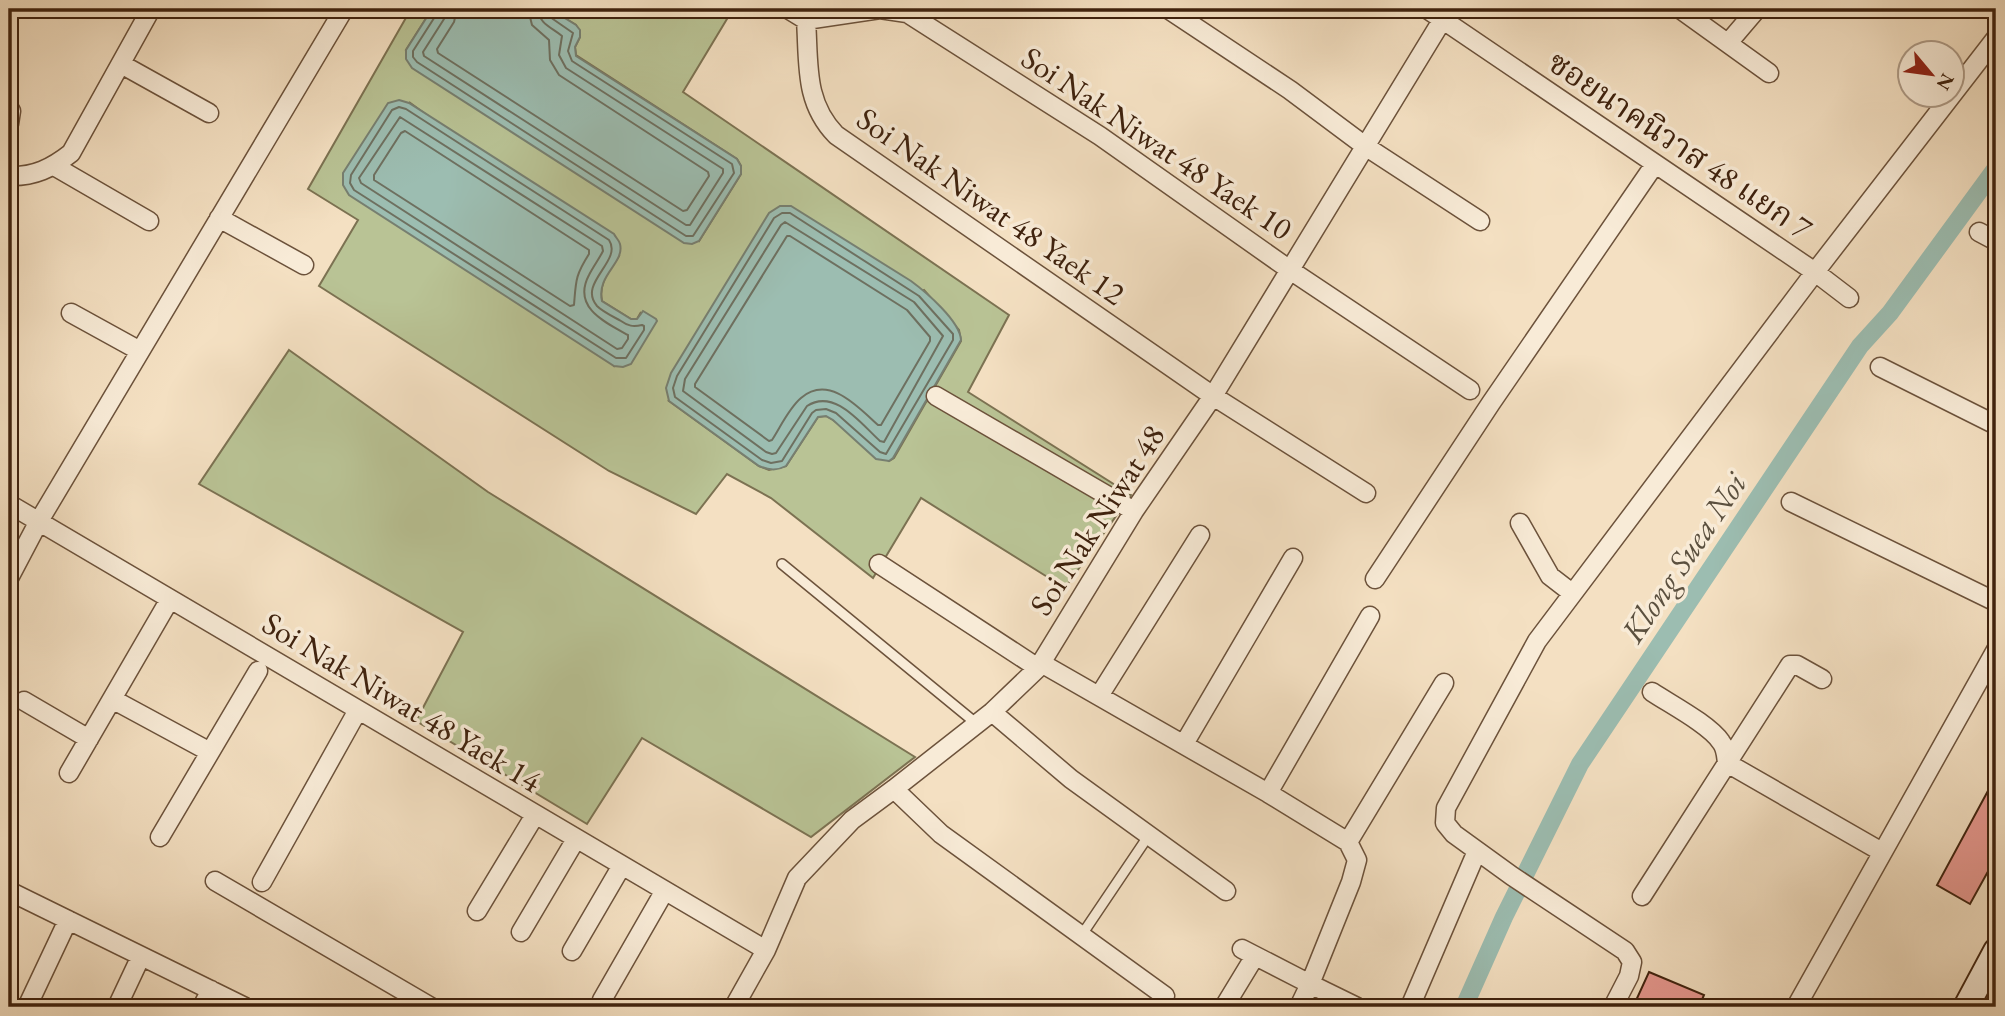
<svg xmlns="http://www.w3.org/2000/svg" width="2005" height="1016" font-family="'EB Garamond','Noto Serif Thai',serif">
  <rect width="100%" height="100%" fill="#f4e0c2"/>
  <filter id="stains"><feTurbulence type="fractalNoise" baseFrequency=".00286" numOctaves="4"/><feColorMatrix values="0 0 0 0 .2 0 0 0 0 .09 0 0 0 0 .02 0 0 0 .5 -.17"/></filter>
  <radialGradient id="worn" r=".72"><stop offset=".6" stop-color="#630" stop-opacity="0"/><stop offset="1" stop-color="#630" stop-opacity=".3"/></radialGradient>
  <!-- green -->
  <path fill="#b9c395" stroke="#7c7252" stroke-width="2" fill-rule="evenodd" d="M411,9H432L406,50L699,241L741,174V166L737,159L576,55L575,47L580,37L576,25L550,9H733L683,92L1009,315L968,392L1131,495L1065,588L921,498L873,578L771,498L727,474L696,514L609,471L319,286L358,220L308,189ZM409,102L619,256C610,270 598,283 602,301L631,319H637L641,312L614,366ZM924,290L959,330L961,341L894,458L889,461L833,420L826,416L818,417L786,466L769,470L759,466L669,401Z
    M289,350L488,492L915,757L811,837L642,738L587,824L416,721L463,632L199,484Z"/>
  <!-- water -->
  <path fill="#9cbdb1" stroke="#777f70" stroke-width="2" d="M432,9H550L576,25L580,30V37L575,47L576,56L737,159L741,166V174L699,241L692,244L684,243L412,68L406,59V50Z
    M399,100L409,103L614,234C616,238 619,240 620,244C625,263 596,275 602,301L631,319H637L643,311L656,319L657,321L631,364L623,367L614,366L349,195L343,185V173L388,103Z
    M780,206H791L911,281C926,292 960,321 961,340L893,458L889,461L876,459L833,420L826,416L818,417L786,466C777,471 769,470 759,466L669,401L666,388L671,373L769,213Z"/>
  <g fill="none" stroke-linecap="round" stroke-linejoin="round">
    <!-- shore -->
    <path stroke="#6e7060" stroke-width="2" d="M437,9L436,15L413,51V57L417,62L686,236H693L734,173L732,164L572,61L568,51L573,33L550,17L547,9
      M446,9L444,19L423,52L424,56L686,225H690L723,173V169L566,68L559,55L562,36C551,27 539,24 538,9
      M457,9L454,22L437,49L438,53L683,211L687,210L709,176L708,172L559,75L550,60L549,40L532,25L528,9
      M399,107L406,109L609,240C623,261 577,283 597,306C603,312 614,317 621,321C628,326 633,327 642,325L644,326V330L626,358H616L354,190L350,183L351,175L392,110Z
      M400,117L602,246L603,251C599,259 593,267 589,275C572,307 604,322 628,335V339L622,348L617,349L361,183L359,178Z
      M405,131L589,250V254C575,276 576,281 574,305L570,306L374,180V175L401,133Z
      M782,213H790L919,296L953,334V340L886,454L880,452L836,413L826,409L816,410L812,413L782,461L771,463L762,460L675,397L673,388L677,376L774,218Z
      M785,222L914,302L943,336L884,442L880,441C861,424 835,388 807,406L776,453L772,454L766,452L683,391L685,379L781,225Z
      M787,236H790L907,310L930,337V341L881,425H878C858,407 829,374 801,398C789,408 781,426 772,440L769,441L695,387V384Z"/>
    <!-- canal -->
    <path stroke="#9cbdb1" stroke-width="18" d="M1464,1007L1504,917L1580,764L1860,346L1890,313L1996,168"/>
  </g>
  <!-- building -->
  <path fill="#e79890" stroke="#3f220e" stroke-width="2" d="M1996,776V857L1970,904L1937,885Z
    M1649,972L1704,995L1699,1007H1633Z"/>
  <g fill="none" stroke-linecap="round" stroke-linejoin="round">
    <defs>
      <path id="service" d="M782,564L977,724
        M1081,936L1149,835"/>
      <path id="minor" d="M788,9L806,20L880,9L907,13L1100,136L1290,270L1470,390
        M1168,9L1290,90L1365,146L1480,221
        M1427,9L1815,272L1849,298
        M1680,9L1769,73
        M806,20C809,64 804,102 836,135L1213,396L1366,493
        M1728,43L1757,9
        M121,64L209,113
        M9,108L11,111L9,124
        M54,166L149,221
        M9,176C34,177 52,168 71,153L151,9
        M219,218L304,265
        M1979,232L1996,241
        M71,313L140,351
        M1880,367L1996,425
        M936,396L1134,511
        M1791,502L1996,602
        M9,504L766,950
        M1520,523L1550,576L1572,593
        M879,564L1038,668
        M9,578L39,521L344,9
        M1375,579L1491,403L1655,164
        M1041,663L1268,793L1348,842L1357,860L1351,882L1310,984L1357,1007
        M1652,692C1670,704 1710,725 1721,742C1726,748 1726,755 1727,763
        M1099,696L1200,535
        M112,699L210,752
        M24,701L89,739
        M992,712L1071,779L1226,891
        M1184,744L1293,558
        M1727,763L1882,852
        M69,773L170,599
        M894,789L941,834L1165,996
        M1268,793L1370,616
        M160,837L258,671
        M1348,842L1444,683
        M215,881L431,1007
        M262,882L358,710
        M9,891L245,1007
        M1642,896L1790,665H1797L1822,679
        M477,911L535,815
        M521,932L576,839
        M1242,949L1310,984L1299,1007
        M572,951L621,867
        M602,1000L664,892
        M27,1007L68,920
        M117,1007L141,956
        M202,1007L211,990
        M734,1007L766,950L797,878L852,820L894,789L992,712L1038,668L1134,511L1213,396L1449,9
        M1224,1007L1255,956
        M1410,1007L1477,851
        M1613,1007L1629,976L1632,962L1625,951L1512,876L1454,834L1445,823L1446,808L1537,641L1815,272L1996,38
        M1796,1007L1996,650"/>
      <path id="secondary" d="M1966,1007L1996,951"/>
    </defs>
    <!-- service casing -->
    <use href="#service" stroke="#6c523b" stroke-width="12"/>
    <!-- minor casing -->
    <use href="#minor" stroke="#6c523b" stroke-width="21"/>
    <!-- secondary casing -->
    <use href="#secondary" stroke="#3f220e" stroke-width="28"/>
    <!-- service -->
    <use href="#service" stroke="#f8ebd7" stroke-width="9"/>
    <!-- minor -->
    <use href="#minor" stroke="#f8ebd7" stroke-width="18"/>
    <!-- secondary -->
    <use href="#secondary" stroke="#f8ebd7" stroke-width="24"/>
  </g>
  <g text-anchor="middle" stroke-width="7" stroke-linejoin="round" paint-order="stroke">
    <!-- street labels -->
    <g font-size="32" fill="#3f220e" stroke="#f8ebd7">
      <text transform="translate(1157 143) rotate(34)" y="11">Soi Nak Niwat 48 Yaek 10</text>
      <text transform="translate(1680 145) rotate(34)" y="11">ซอยนาคนิวาส 48 แยก 7</text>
      <text transform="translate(991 206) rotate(35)" y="11">Soi Nak Niwat 48 Yaek 12</text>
      <text transform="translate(1097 520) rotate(-57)" y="11">Soi Nak Niwat 48</text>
      <text transform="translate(402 702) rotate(31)" y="11">Soi Nak Niwat 48 Yaek 14</text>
    </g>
    <!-- water labels -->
    <g font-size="33" font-style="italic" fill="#5b503f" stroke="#f8ebd7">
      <text transform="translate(1683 557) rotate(-56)" y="12">Klong Suea Noi</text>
    </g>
  </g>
  <!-- margin -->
  <rect width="2005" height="1016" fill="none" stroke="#f4e0c2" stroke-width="35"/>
  <rect x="10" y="10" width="1984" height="995" fill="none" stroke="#3f220e" stroke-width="3.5"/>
  <rect x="18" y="18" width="1970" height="981" fill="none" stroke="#3f220e" stroke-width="2"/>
  <!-- north arrow -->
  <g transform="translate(1931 74) rotate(119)"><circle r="33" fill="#f8ebd7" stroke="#ae9b87" stroke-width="2"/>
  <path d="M0-5L12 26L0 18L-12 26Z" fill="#8f2418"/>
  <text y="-10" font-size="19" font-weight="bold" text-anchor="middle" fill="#3f220e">N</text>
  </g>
  <rect width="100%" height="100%" filter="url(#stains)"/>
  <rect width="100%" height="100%" fill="url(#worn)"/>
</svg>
